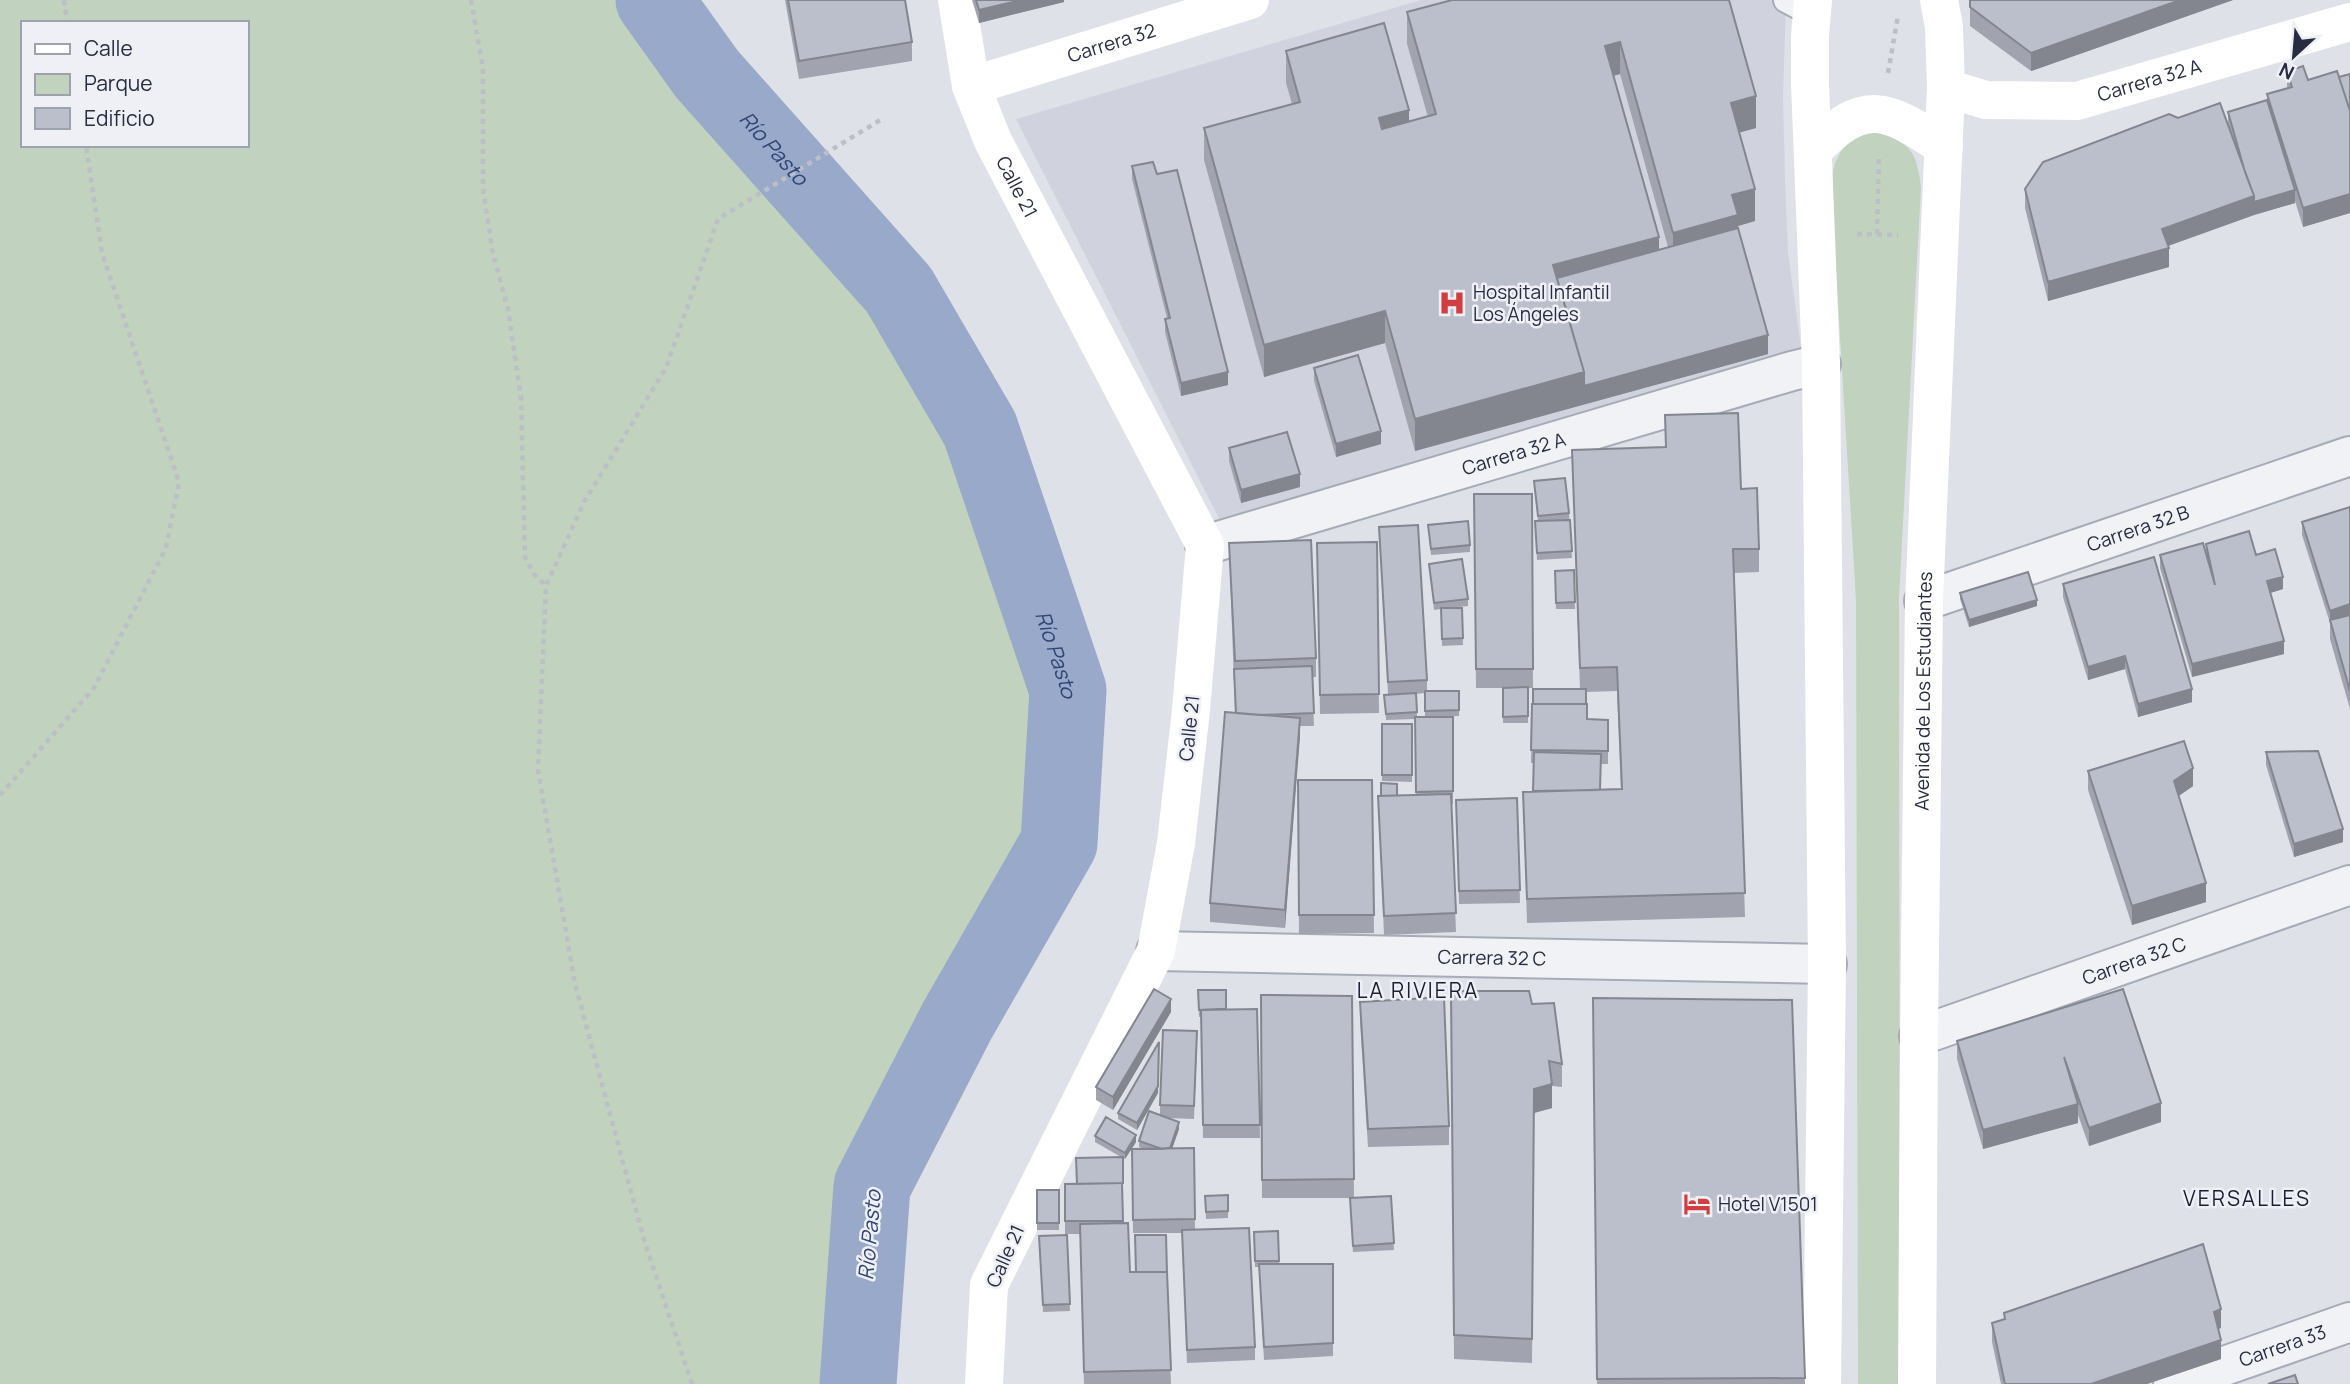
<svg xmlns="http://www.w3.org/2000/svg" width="2350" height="1384" font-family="Manrope,sans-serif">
  <rect width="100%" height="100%" fill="#dee1e8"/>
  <!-- built -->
  <path fill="#d0d3dd" d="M1421,0H1786L1783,97L1785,179L1788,252L1802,355L1226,532L1016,119Z"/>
  <!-- green -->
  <path fill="#c1d2bf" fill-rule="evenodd" d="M0,0H659L707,74L899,290L980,429L1068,690L1059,843L957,1021L872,1186L858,1384H0ZM23,23H247V145H23Z
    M1881,132C1913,147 1916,151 1921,187L1899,598L1900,1384H1858L1856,600L1831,188C1833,154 1845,135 1881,132Z"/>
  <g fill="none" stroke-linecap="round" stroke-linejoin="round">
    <!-- river -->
    <path stroke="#98a9ca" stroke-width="77" id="s1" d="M654,0L707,74L899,290L980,429L1068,690L1059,843L957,1021L872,1186L858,1384"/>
    <defs>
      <path id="lane" d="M1786,0L1812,14"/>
      <g id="street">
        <path id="s2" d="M1205,545L1792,371L1821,364"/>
        <path id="s3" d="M1924,601L2350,456"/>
        <path id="s4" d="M1156,951L1827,964"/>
        <path id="s5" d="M1919,1036L2350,885"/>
        <path id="s6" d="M2173,1384L2350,1322"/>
      </g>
    </defs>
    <!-- lane casing -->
    <use href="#lane" stroke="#a7abb6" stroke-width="28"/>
    <!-- street casing -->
    <use href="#street" stroke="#a7abb6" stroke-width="42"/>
    <!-- path -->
    <path stroke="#bcbfc7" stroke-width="4.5" stroke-dasharray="5 5" stroke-linecap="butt" d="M64,0L67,23
      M471,0L483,68V189L493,254L508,309L521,398L525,557L534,574L546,586
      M1888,73L1898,16
      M1857,234L1898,235
      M1877,234L1879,155
      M0,795L94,688L166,548L179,482L102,253L86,145
      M692,1384L644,1240L575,984L538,770L546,586L584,502L666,368L718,219L882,119"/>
    <!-- lane -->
    <use href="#lane" stroke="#f1f2f6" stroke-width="24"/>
    <!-- street -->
    <use href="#street" stroke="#f1f2f6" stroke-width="38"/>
    <!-- secondary -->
    <g stroke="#fff" stroke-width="38">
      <path id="s7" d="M957,0L971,86L993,141L1205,545L1191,710L1176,843L1156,951L989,1285L984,1384"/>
      <path d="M1813,0L1810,36V83L1821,364L1827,964L1822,1384"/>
      <path id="s8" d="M971,86L1250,0"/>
      <path id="s9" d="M1946,88L1986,100L2077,101L2350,22"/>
      <path d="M1813,151C1864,96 1888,109 1944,147"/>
      <path id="s10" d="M1917,1384L1919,1036L1924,601L1946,88L1944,27L1939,0"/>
    </g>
  </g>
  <!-- wall -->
  <path fill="#a1a4af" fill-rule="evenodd" d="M785,0H905L912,42V61L799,79Z
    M972,0H1064V2L979,23Z
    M1729,0L1756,128L1739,132L1755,221L1738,226V228L1768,354L1415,451L1385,343L1264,377L1204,160V128L1292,104L1286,83V51L1409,122L1428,117L1407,44V12ZM1620,74L1668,247L1659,250L1614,76Z
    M1970,0H2233L2031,71L1970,26Z
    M2287,72L2308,80L2339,77L2350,74V213L2303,227L2295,201V203L2254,215L2168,246L2169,267L2048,301L2025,208V189L2178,118L2228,124V112L2267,100V94L2287,88Z
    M1132,166L1157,174L1228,385L1181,396L1165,332V319L1167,318L1132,179Z
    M1314,368L1381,444L1336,457L1314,381Z
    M1665,415L1741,489L1759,549V572L1734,573L1745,917L1527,923L1523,792L1533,791L1534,763H1531L1532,704L1580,689L1572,450L1665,447ZM1617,691L1621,789L1601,790V764H1608V720L1587,719L1586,692Z
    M1229,448L1300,487L1241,503L1229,461Z
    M1534,481L1569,513L1572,558L1537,560L1535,521H1538Z
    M1474,494H1532L1533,688H1528V723H1503V688H1476Z
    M2350,507V709L2330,639V623L2302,535V522Z
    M1428,525L1470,545V552L1431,555Z
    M1379,527L1427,680V691L1459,710V716L1425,717V693L1416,694L1417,717H1453V804H1451L1456,932L1384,935L1378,796L1416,795L1415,719L1386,720L1384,695L1388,694Z
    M1377,542L1379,713L1320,714L1317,543Z
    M1229,543L1316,658V677H1312L1314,726H1300L1285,928L1210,922V903L1235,713Z
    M2206,544L2256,555L2283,589L2270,593L2284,654L2192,677L2160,568V555L2206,551Z
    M1429,564L1468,599V606L1449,608H1462L1463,645L1442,646L1441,609L1434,610Z
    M1574,570L1575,609H1556L1555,571Z
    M2063,584L2192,702L2138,717L2125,669L2088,680L2063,597Z
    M1960,593L2037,606L1969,627L1960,599Z
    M1382,724H1412V782L1382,781Z
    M2266,752L2343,842L2294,857L2266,765Z
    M2088,771L2193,786L2179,796L2206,902L2132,925L2088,790Z
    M1298,780H1372L1374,933L1299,934Z
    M1517,798L1520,903L1459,904L1456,800Z
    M2123,989L2161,1122L2089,1146L2078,1115V1123L1983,1149L1957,1059V1041Z
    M1198,990L1226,1009H1257L1260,1138H1203L1201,1017H1199Z
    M1451,991L1532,1004L1562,1064V1087L1552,1086V1108L1534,1113L1532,1363L1454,1359Z
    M1261,995L1352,996L1354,1198L1391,1196L1394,1250L1353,1252L1350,1205L1352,1198H1262Z
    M1593,998L1792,1000L1805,1384H1597Z
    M1360,1002L1449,1126V1145L1368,1147L1360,1021Z
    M1171,1012L1113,1110L1096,1100V1087Z
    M1197,1044L1194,1119L1168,1118L1179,1129L1172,1148H1194L1195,1229L1255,1347V1360L1187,1363L1182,1233H1133L1132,1149H1144L1139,1147V1141L1160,1115V1105Z
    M1158,1093L1137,1130L1118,1119V1113Z
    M1095,1136L1136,1142L1125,1159L1123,1158V1223L1130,1272H1167L1171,1384H1084L1080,1234H1065V1184H1077L1121,1157L1095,1142Z
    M1037,1190H1059V1230H1037Z
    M1228,1195V1218L1206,1219L1205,1196Z
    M1278,1231L1279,1264H1333V1356L1264,1360L1259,1267H1255L1254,1232Z
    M1067,1235L1070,1311L1043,1312L1039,1236Z
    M2004,1313L2221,1328L2218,1329L2221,1359L2147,1384H2001L1992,1342V1323L2004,1319Z"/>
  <!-- shaded-wall -->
  <path fill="#83868e" d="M1021,0H1064V2L979,23V10Z
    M2180,0H2233L2031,71V53Z
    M1620,42V74L1605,78V46Z
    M1756,96V128L1731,135V103Z
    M1409,110V142L1379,150V118Z
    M1755,189V221L1738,226V247L1673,265V233L1732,195Z
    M2295,190V203L2254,215L2162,248V229L2254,196Z
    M2350,194V213L2303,227V208Z
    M1659,237V268L1558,296L1553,265Z
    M2169,248V267L2048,301V282Z
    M1385,311V343L1264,377V345Z
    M1768,335V354L1415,451V419L1584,372Z
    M1228,372V385L1181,396V383Z
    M1381,431V444L1336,457V444Z
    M1300,474V487L1241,503V490Z
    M2283,577V589L2267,594V581Z
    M2037,600V606L1969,627V620Z
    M2350,604V617L2330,620V624V611Z
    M2284,641V654L2192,677V664Z
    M2125,656V669L2088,680V667Z
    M2192,689V702L2138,717V704Z
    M1300,718V737L1285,928V910Z
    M2193,768V786L2174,799V781Z
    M2343,829V842L2294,857V844Z
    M2206,883V902L2132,925V906Z
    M1171,999V1012L1113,1110V1097Z
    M1159,1048L1158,1093L1137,1130V1123Z
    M1552,1084V1108L1534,1113L1532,1363L1534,1089Z
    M2161,1103V1122L2089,1146V1128Z
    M2078,1104V1123L1983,1149V1130Z
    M1179,1122V1129L1169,1158V1151Z
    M1136,1135V1142L1125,1159V1153Z
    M2221,1309V1328L2214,1331V1312Z
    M2221,1340V1359L2147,1384H2091Z"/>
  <!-- building -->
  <path fill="#bbbfcb" stroke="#83868e" stroke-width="2" d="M788,0H905L912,42L799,61Z
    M976,0H1021L979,10Z
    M1452,0H1729L1756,96L1731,103L1755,189L1732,195L1738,215L1673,233L1620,42L1605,46L1659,237L1553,265L1584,372L1415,419L1385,311L1264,345L1204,128L1300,102L1286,51L1384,23L1409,110L1379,118L1382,129L1436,114L1407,12Z
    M1970,0H2180L2031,53L1970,7Z
    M2303,66L2308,80L2337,71L2350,111V194L2303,208L2267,94L2292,87L2287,72Z
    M2350,74V111L2339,77Z
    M2267,100L2295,190L2254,202V196L2245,172L2228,112Z
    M2220,103L2254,196L2162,229L2169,248L2048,282L2025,189L2043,162L2169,114L2178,118Z
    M1153,162L1157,174L1177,170L1228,372L1181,383L1165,319L1170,318L1132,166Z
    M1738,228L1768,335L1584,386V372L1557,278Z
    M1358,355L1381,431L1336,444L1314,368Z
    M1738,413L1741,489L1757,488L1759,549H1733L1745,893L1527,899L1523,792L1622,789L1617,667L1580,668L1572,450L1666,447L1665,415Z
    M1287,432L1300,474L1241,490L1229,448Z
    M1565,478L1569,513L1538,516L1534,481Z
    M1474,494H1532L1533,669H1476Z
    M2350,507V604L2330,611L2302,522Z
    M1570,520L1572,551L1537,553L1535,521Z
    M1468,521L1470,545L1431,549L1428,525Z
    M1418,525L1427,680L1388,682L1379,527Z
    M2249,531L2256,555L2275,549L2283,577L2267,581L2284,641L2192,664L2160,555L2203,543L2215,585L2206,544Z
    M1311,540L1316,658L1235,661L1229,543Z
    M1377,542L1379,694L1320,695L1317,543Z
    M2154,557L2192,689L2138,704L2125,656L2088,667L2063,584Z
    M1462,559L1468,599L1434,603L1429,564Z
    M1574,570L1575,602L1556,603L1555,571Z
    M2028,572L2037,600L1969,620L1960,593Z
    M1441,608H1462L1463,638L1442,639Z
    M2350,615V691L2330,620Z
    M1312,666L1314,713L1260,715L1236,713L1234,669Z
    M1528,687V716L1503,717V688Z
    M1533,689H1586V704H1533Z
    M1425,691H1459V710L1425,711Z
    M1416,693L1417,712L1386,714L1384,695Z
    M1532,704H1587V719L1608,720V751L1531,750Z
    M1225,712L1300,718L1285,910L1210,903Z
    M1415,717H1453V791L1416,792Z
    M1382,724H1412V775H1382Z
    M2184,741L2193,768L2174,781L2206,883L2132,906L2088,771Z
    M2318,751L2343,829L2294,844L2266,752Z
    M1534,752L1601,754L1600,790L1533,791Z
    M1298,780H1372L1374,915H1299Z
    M1381,783L1397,784V796H1381Z
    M1451,794L1456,913L1384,916L1378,796Z
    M1517,798L1520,890L1459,891L1456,800Z
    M1154,989L1171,999L1113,1097L1096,1087Z
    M2123,989L2161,1103L2089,1128L2064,1057L2078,1104L1983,1130L1957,1041Z
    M1198,990H1226V1009L1199,1010Z
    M1451,991H1529L1532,1004L1554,1003L1562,1064L1549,1061L1552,1084L1534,1089L1532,1339L1454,1335Z
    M1261,995L1352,996L1354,1179L1262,1180Z
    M1444,997L1449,1126L1368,1129L1360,1002Z
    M1593,998L1792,1000L1805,1378L1597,1379Z
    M1257,1009L1260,1125H1203L1201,1010Z
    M1163,1030L1197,1031L1194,1106L1160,1105Z
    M1159,1042L1158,1086L1137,1123L1118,1113Z
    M1149,1111L1179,1122L1170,1148L1162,1149L1139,1141Z
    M1106,1117L1136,1135L1125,1153L1095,1136Z
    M1194,1148L1195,1219L1133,1220L1132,1149Z
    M1123,1157V1183L1077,1184L1076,1158Z
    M1122,1183L1123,1221H1065V1184Z
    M1037,1190H1059V1223H1037Z
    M1228,1195V1211L1206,1212L1205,1196Z
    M1391,1196L1394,1243L1353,1246L1350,1198Z
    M1128,1223L1130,1272H1167L1171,1370L1084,1372L1080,1224Z
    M1249,1228L1255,1347L1187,1350L1182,1230Z
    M1278,1231L1279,1261H1255L1254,1232Z
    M1067,1235L1070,1304L1043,1305L1039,1236Z
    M1135,1235H1166L1167,1272H1136Z
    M2203,1244L2221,1309L2214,1312L2221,1340L2091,1384H2005L1992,1323L2005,1319L2004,1313Z
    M1259,1264H1333V1343L1264,1347Z
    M2295,1375L2298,1384H2268Z"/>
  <!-- icons -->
  <defs>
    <symbol id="hospital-bare" viewBox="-9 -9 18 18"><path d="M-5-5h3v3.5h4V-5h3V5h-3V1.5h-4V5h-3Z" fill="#d23e40" stroke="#eef0f6" stroke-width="2.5" paint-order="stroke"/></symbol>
    <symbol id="hotel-bare" viewBox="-9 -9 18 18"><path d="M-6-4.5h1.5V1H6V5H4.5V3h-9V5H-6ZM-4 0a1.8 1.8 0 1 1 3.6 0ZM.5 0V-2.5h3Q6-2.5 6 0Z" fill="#d23e40" stroke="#eef0f6" stroke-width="2.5" paint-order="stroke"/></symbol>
  </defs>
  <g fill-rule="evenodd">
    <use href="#hospital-bare" x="1433" y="284" width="38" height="38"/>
    <use href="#hotel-bare" x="1678" y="1185" width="38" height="38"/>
  </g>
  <g text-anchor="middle" stroke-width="5" stroke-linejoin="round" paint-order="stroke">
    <!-- street labels -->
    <g font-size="19" fill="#272c40" stroke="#eef0f6">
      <text dy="7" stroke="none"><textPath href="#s8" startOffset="147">Carrera 32</textPath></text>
      <text dy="7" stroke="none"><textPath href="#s9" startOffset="208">Carrera 32 A</textPath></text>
      <text dy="7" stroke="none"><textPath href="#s7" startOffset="198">Calle 21</textPath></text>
      <text dy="7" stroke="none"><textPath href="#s2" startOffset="322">Carrera 32 A</textPath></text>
      <text dy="7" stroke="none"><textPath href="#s3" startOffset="226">Carrera 32 B</textPath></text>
      <text dy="7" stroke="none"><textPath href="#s10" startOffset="693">Avenida de Los Estudiantes</textPath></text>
      <text transform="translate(1189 728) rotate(-84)" y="7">Calle 21</text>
      <text dy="7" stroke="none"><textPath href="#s4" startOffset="336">Carrera 32 C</textPath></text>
      <text dy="7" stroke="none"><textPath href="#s5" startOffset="228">Carrera 32 C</textPath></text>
      <text transform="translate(1005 1256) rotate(-66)" y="7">Calle 21</text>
      <text dy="7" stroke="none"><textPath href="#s6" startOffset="116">Carrera 33</textPath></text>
    </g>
    <!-- poi labels -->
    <g font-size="19" fill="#272c40" stroke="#eef0f6" text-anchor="start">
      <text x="1473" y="299">Hospital Infantil<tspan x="1473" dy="22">Los Ángeles</tspan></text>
      <text x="1718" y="1211">Hotel V1501</text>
    </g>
    <!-- water labels -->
    <g font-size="21" font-style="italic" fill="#304575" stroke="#eef0f6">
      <text dy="7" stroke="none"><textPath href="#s1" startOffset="191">Río Pasto</textPath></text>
      <text dy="7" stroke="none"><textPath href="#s1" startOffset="779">Río Pasto</textPath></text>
      <text transform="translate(870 1235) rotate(-85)" y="7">Río Pasto</text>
    </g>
    <!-- neighbourhood labels -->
    <g font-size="21" letter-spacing="2" fill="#191e30" stroke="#eef0f6">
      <text x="1418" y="998">LA RIVIERA</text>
      <text x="2247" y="1206">VERSALLES</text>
    </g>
  </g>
  <!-- legend -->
  <rect x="21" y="21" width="228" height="126" fill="#eef0f6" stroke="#9ea2ad" stroke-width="2"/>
  <rect x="35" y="44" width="35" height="10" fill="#ffffff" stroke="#9ea2ad" stroke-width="2"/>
  <text x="84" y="56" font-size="21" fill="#272c40">Calle</text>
  <rect x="35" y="74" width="35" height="21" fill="#c1d2bf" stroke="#9ea2ad" stroke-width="2"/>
  <text x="84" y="91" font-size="21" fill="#272c40">Parque</text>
  <rect x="35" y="108" width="35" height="21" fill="#bbbfcb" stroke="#9ea2ad" stroke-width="2"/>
  <text x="84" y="126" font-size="21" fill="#272c40">Edificio</text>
  <!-- north arrow -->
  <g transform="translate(2294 56) rotate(206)" stroke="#eef0f6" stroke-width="5" paint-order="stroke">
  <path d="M0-5L12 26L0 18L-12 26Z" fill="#272c40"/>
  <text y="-10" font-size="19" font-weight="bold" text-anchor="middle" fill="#272c40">N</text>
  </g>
</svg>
